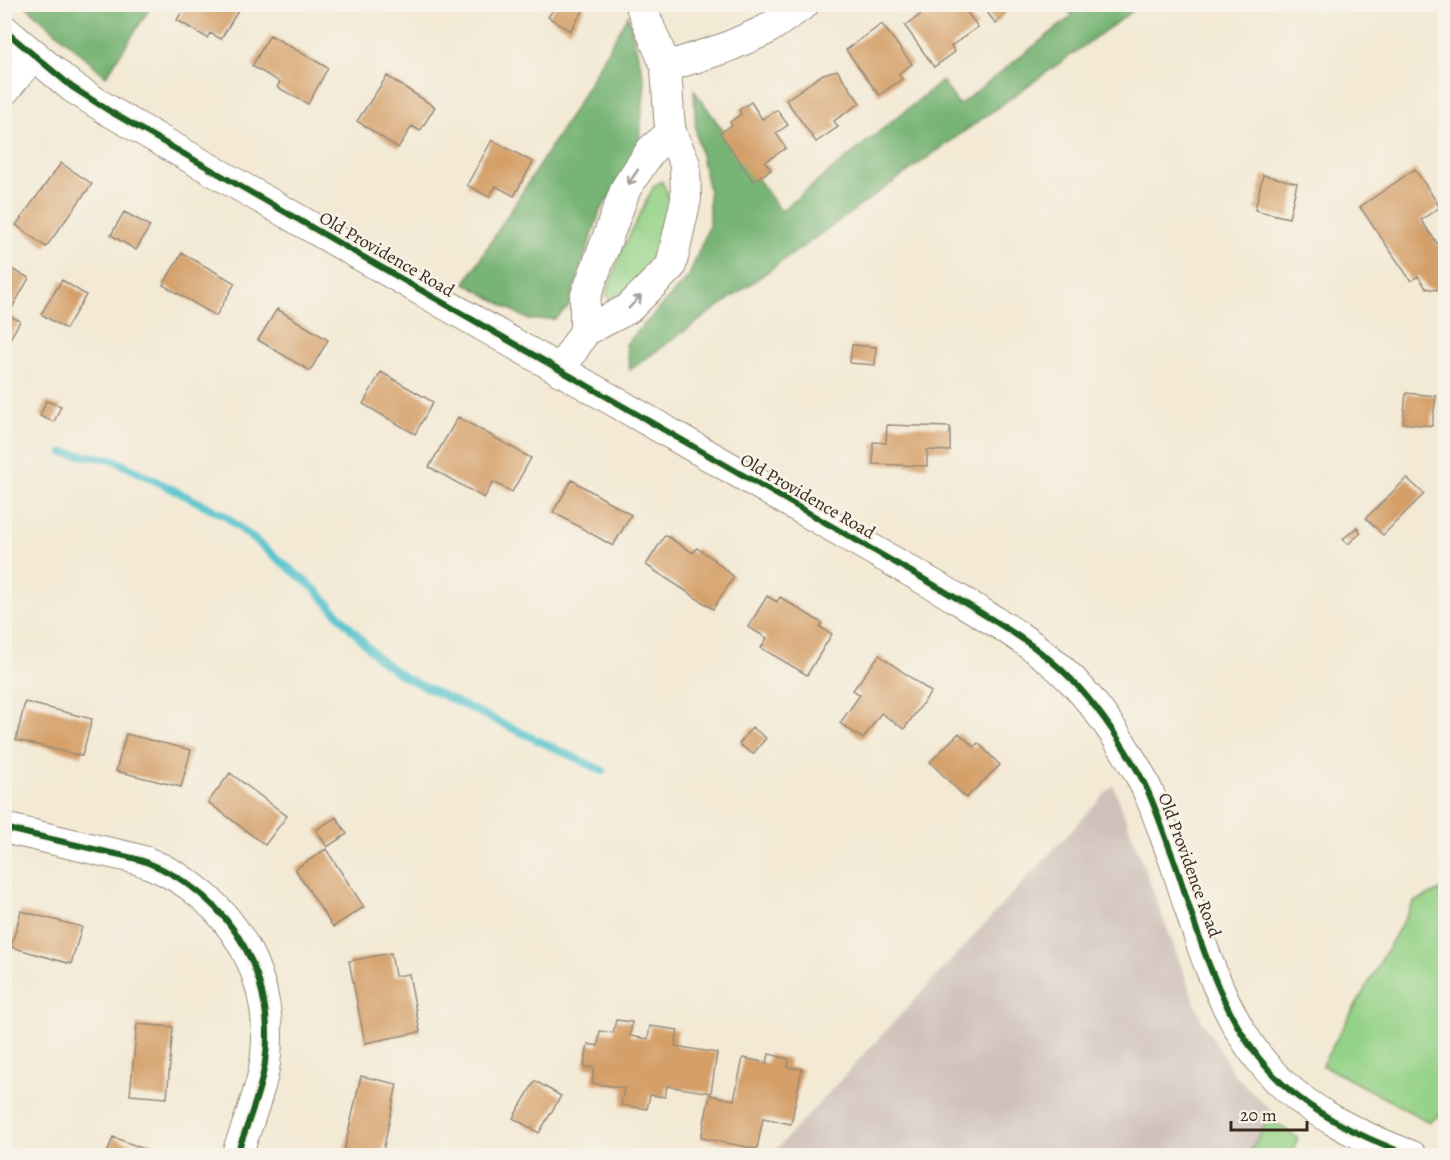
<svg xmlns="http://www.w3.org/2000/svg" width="1450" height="1160" font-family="Alegreya,serif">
  <rect width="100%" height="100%" fill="#f7f3e8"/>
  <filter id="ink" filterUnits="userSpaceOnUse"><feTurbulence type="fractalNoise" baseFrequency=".0167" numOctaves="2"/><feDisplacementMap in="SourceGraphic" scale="12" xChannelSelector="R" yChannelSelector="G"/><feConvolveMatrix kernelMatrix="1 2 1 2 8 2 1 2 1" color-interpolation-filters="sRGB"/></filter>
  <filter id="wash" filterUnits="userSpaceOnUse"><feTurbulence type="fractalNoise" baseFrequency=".008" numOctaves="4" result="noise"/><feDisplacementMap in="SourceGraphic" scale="24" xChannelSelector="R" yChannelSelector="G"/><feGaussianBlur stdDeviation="1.35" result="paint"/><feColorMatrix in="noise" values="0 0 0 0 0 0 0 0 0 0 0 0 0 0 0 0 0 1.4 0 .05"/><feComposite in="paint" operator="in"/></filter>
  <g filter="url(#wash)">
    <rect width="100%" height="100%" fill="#f3e9d4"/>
    <!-- industrial -->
    <path fill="#cfc1ba" d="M1113,785L1202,1021L1234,1074L1272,1112L1248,1155L770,1156Z"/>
    <!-- green -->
    <path fill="#94d287" stroke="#687e52" stroke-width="1.5" d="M662,181L671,202L666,246L635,284L610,302L606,294L622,250L654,186Z
      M1445,888V1112L1429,1122L1322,1065L1414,902Z
      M1269,1118L1298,1138L1292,1155H1248Z"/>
    <!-- forest -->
    <path fill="#77b474" stroke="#596f49" stroke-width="1.5" d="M25,5H152L106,76Z
      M1065,5H1141L630,370L626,344L689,276L709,226V190L696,134L694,90L781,211L942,81L959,105L1072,16Z
      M628,15L645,83L638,153L600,211L568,307L555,319L529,320L465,283L572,113Z"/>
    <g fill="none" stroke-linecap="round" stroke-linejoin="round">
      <!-- stream -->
      <path stroke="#56c3cd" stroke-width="8" d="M63,453L112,459L224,515L315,589L379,659L404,677L603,771"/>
    </g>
    <g id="blocks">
      <!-- building -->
      <path fill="#d49f68" d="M186,4H242L221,39L210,33L207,38L177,20Z
        M557,4H579L585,8L570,31L548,17Z
        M935,4H961L978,27L951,46L955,52L934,67L905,26Z
        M981,4H1013L996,24Z
        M882,24L912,64L898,74L902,79L879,95L846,50Z
        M270,35L328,68L308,104L277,87L280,82L252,66Z
        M837,70L860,103L834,121L838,127L816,142L786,100L823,74Z
        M387,76L435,107L420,131L412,126L398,148L357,121Z
        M751,102L762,119L777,110L788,125L776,133L786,148L765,162L771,170L753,181L720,133L732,125L730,122L741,114L739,110Z
        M492,140L533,162L514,196L496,186L489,197L467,185Z
        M61,163L92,184L46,247L16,225Z
        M1415,169L1440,207L1421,220L1446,256V259L1442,262L1446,267V284L1436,290L1426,288L1418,276L1411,281L1360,207Z
        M1263,175L1297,183L1289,218L1255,210Z
        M124,212L150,226L136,250L111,235Z
        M182,253L235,283L216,316L163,285Z
        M4,265L29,278L8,315L20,321L7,344L4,343Z
        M62,280L86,295L66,329L41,314Z
        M277,309L328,340L310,371L258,340Z
        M852,345L876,347L875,365L850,363Z
        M381,372L433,402L415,434L363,404Z
        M1406,393L1436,396L1432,426L1403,423Z
        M46,401L61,406L54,422L40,416Z
        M458,417L531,458L512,492L493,482L484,498L429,467Z
        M887,425L950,427V451L927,450V466L873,464V442L886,443Z
        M1407,478L1424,494L1383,535L1366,518Z
        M572,480L631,515L613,546L553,512Z
        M1357,527L1361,533L1348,544L1343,539Z
        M665,535L693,553L697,548L712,558L734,577L713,609L646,565Z
        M767,596L777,602L780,597L822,623L820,627L832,634L807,675L761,648L767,638L748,627Z
        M879,655L931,692L904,729L881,713L863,739L840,723L860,695L853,690Z
        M25,702L92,719L82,756L16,740Z
        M752,727L766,738L753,754L739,744Z
        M959,733L974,747L978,743L1000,765L966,798L930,762Z
        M126,734L191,750L181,787L116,771Z
        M230,773L287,816L265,845L208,802Z
        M336,817L347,834L327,847L316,830Z
        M326,849L364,907L333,927L295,869Z
        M21,911L82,927L71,964L11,947Z
        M391,953L395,976L409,974L420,1032L365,1043L349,961Z
        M616,1020L632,1022L630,1036L648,1039L650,1026L678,1030L675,1046L717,1053L711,1093L667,1086L665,1097L650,1095L647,1109L621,1105L624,1088L592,1083L594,1068L584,1067L588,1044L598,1046L600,1031L613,1033Z
        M137,1024L173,1027L167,1098L130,1095Z
        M769,1054L789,1059L788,1067L802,1069L791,1124L763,1118L757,1149L701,1138L710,1095L734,1100L743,1058L767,1063Z
        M361,1076L397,1084L382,1156H364L344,1151Z
        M535,1081L561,1096L539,1133L513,1118Z
        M113,1137L147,1150L145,1156H106Z"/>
    </g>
  </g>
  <g filter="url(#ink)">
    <use href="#blocks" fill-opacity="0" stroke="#978a79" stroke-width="1.5"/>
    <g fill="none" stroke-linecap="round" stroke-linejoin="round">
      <defs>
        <path id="minor" d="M4,30L72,87L111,112L941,589C986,616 1035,642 1072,680C1097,706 1118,737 1136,768C1153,797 1162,829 1174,860C1187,897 1197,936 1212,972C1226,1007 1244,1043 1269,1070C1305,1111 1361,1137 1412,1156
          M666,67L725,48L766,30L804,4
          M4,91L34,54
          M585,331V298L626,188L651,150L671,133
          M560,371L585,331L628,309L671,266L686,199L685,164L671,133L669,117L666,67L640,4
          M4,828C37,836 69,843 102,851C116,854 132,857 146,862C232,895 282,982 263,1074C257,1101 246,1129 236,1156"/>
      </defs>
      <!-- minor casing -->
      <use href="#minor" stroke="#978a79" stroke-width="32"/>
      <!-- minor -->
      <use href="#minor" stroke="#fff" stroke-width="30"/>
      <defs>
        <path id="cycleway" d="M4,30L72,87L111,112L941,589C986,616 1035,642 1072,680C1097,706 1118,737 1136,768C1153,797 1162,829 1174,860C1187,897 1197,936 1212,972C1226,1007 1244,1043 1269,1070C1305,1111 1361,1137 1412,1156
          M4,828C37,836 69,843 102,851C116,854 132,857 146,862C232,895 282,982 263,1074C257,1101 246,1129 236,1156"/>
      </defs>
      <!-- cycleway casing -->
      <use href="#cycleway" stroke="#f7f3e8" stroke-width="10"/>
      <!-- cycleway -->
      <use href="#cycleway" stroke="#1b5e20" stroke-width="6"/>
    </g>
    <!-- one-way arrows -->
    <defs><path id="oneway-shaft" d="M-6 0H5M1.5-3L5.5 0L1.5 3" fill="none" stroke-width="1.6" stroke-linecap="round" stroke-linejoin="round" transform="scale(1.5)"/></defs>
    <g stroke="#a79f9a">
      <use href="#oneway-shaft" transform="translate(633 177) rotate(124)"/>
      <use href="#oneway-shaft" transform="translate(635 302) rotate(-45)"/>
    </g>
  </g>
  <g text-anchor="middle" stroke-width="5" stroke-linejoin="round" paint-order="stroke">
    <!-- street labels -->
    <g font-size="18" fill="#3b2a1e" stroke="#f7f3e8">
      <text transform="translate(387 254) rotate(30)" y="6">Old Providence Road</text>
      <text transform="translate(808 496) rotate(30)" y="6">Old Providence Road</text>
      <text transform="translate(1190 865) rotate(70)" y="6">Old Providence Road</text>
    </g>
  </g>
  <!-- margin -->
  <rect width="1450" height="1160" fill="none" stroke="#f7f3e8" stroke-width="24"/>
  <!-- scale -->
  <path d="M1231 1121v9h76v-9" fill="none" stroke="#3b2a1e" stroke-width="3"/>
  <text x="1240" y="1121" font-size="18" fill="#3b2a1e" stroke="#f7f3e8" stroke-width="4.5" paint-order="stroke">20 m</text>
</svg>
